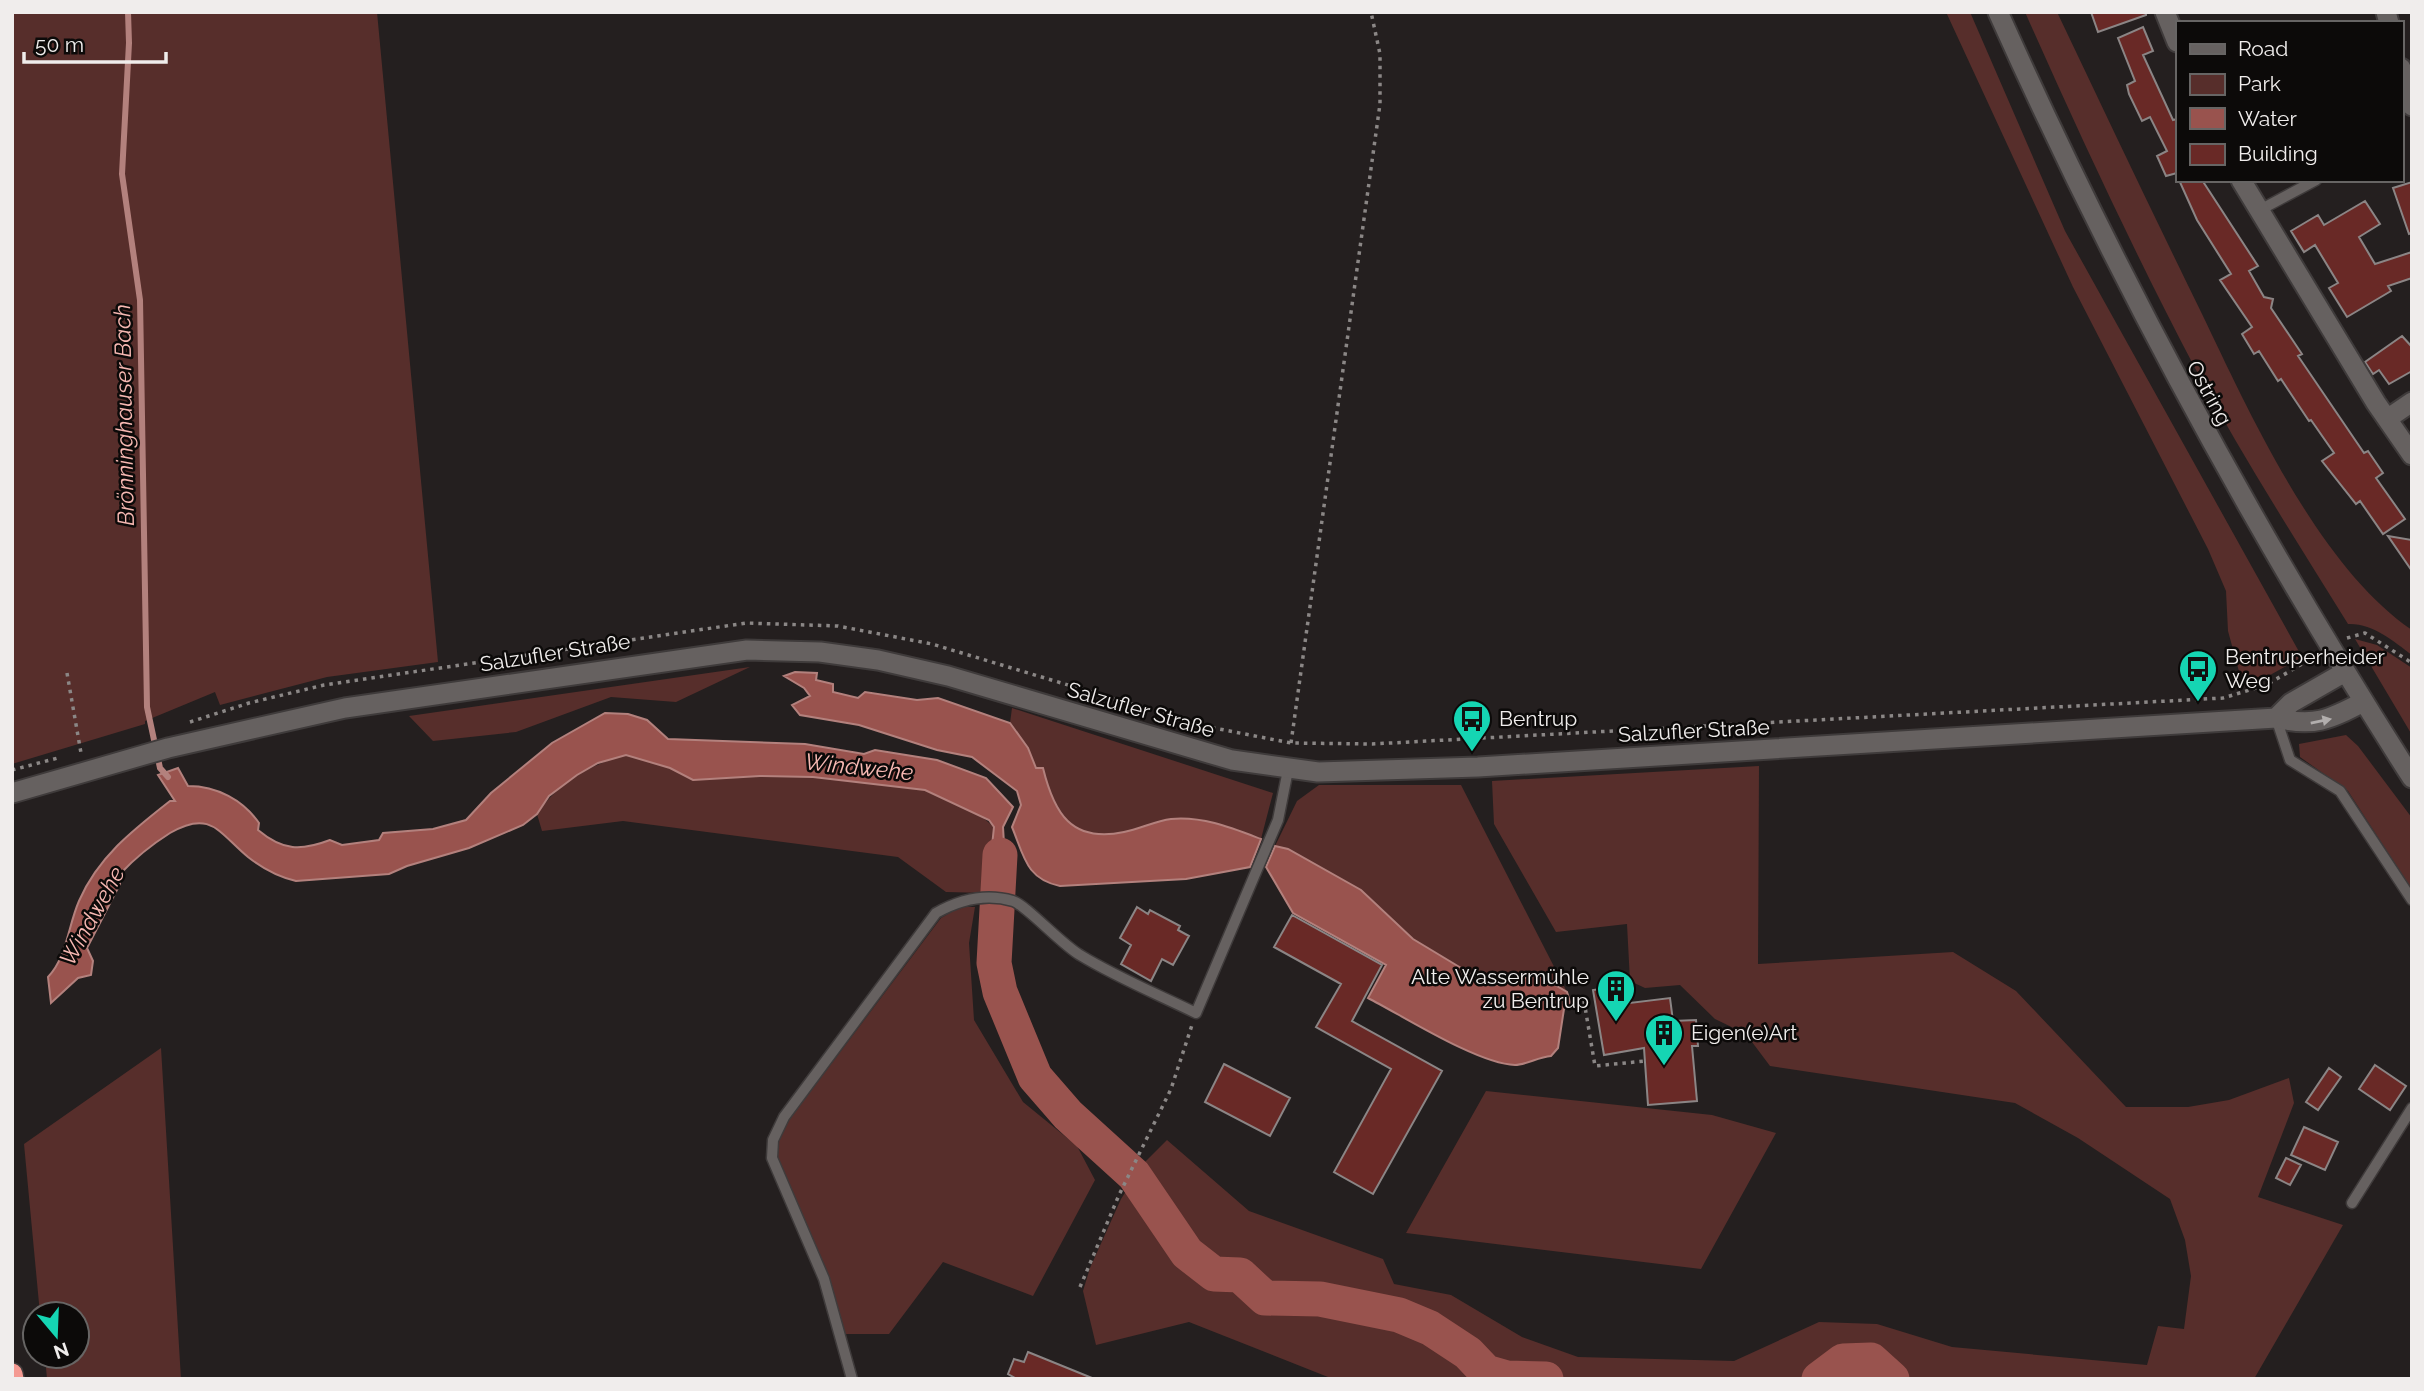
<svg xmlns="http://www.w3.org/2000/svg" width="2424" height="1391" font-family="Raleway,sans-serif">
  <rect width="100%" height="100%" fill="#241f1f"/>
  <!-- green -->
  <path fill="#572e2b" d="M12,12H377L438,662L327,677L220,705L215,692L145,721V724L12,764Z
    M1946,12H1970L2065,231L2302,657L2263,679L2243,686L2228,631L2226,591L2208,549L2073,287Z
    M2025,12H2057C2105,113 2153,214 2202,314C2250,414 2319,567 2412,630V655C2393,641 2373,623 2348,624C2296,540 2242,456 2195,368C2134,252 2078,132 2025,12Z
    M2355,639L2377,645L2412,668V735Z
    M750,667L676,702L611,697L516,732L433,741L409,716Z
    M1012,708L1273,793L1261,839C1232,828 1203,816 1171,819C1155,821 1140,829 1124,832C1071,843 1055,813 1043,769H1036L1028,748L1010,723Z
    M2346,735L2358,746L2412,818V890L2348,791L2300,757L2299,744Z
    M626,755L670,768L694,780L760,776L813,777L925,790L975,811L994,827L987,893L946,892L898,857L623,821L542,831L537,814C559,782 589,765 626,755Z
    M1759,766L1758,964L1953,952L2016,991L2126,1107H2188L2229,1100L2289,1078L2294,1103L2258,1197L2343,1225L2254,1379H1333L1189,1322L1096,1345L1083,1291L1090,1268L1121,1199L1144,1163L1167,1140L1249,1211L1383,1259L1394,1284L1451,1295L1522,1337L1578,1357L1734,1361L1819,1322L1877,1324L1952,1347L2147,1365L2158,1326L2184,1329L2191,1276L2185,1240L2170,1199L2078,1138L2015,1103L1770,1066L1746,1034L1715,1019L1680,985L1645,988L1630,981L1627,924L1556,932L1494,824L1492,781Z
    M1319,785H1461L1567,992L1538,975L1492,986L1413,939L1361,890L1288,849L1275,846L1297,801Z
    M960,907H975L969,943L974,1020L1023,1102L1077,1146L1095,1180L1033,1296L943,1262L889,1334H845L822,1263L778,1162L776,1145L780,1132L941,918Z
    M161,1048L181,1379H47L45,1356H77V1314H40L24,1144Z
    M1486,1091L1712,1115L1776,1133L1701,1269L1406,1233Z"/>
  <!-- water -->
  <path fill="#99534e" stroke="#b3817d" stroke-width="2" d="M795,672L817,673L816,680L833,684V692L858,698L865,692L917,700L938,698L1010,723L1028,748L1036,768H1043C1054,813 1071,843 1124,832C1140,829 1155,821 1171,819C1203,816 1232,828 1261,839L1250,867L1186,879L1060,886C1026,879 1024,856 1012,827L1021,805L1017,791L972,757L937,750L859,725L800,715L792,705L810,696L804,688L784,676Z
    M605,713L628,714L647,720L668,739L805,744L864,754L875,750L937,760L986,778L1013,807L1003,827L1007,894L987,893L994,827L989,820L925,790L813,777L760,776L693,780L670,768L626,755L598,763L577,775L549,796L537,814L523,825L469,848L407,866L389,874L296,881C279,877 262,868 248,857C219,833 211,809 170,833C151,845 136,857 120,874V884L87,948L93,961L91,975L78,978L51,1003L48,977C67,957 68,926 79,901C98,857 133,830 170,801H175L158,775L178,768L188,786C217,786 243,800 259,823L258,830C283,851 301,851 330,840L342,845L379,840L383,833L433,829L466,820L491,793L552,743Z
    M1275,846L1288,849L1361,890L1413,939L1491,986L1538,975L1567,992L1571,1005L1564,1009L1558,1048L1551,1056C1538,1057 1526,1065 1515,1065C1478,1064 1403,1016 1368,998L1386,965L1293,913L1266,867Z"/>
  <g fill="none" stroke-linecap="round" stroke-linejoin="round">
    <!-- stream -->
    <path stroke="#b3817d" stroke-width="6" d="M128,12L129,43L122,174L140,300L147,707L160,768L168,777"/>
    <!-- river -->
    <path stroke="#99534e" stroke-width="35" d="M1000,855L994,963L1000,992L1035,1077L1068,1115L1134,1175L1187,1253L1214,1274L1240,1275L1265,1298L1320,1299L1399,1315L1430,1328L1468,1353L1486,1372L1507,1378L1546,1379
      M1819,1379L1843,1361L1871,1360L1892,1379"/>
  </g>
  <!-- building -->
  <path fill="#692926" stroke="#8b8585" stroke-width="2" d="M2091,12H2146V15L2098,32Z
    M2143,27L2153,51L2143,55L2173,120L2177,119V173L2166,176L2157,156L2167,151L2150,117L2142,121L2129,94L2127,85L2135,81L2118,38Z
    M2179,180H2202L2258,266L2249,271L2264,297L2273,299L2271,308L2302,354L2298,356L2364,453L2368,451L2383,473L2376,478L2405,519L2383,534L2360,501L2356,504L2322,461L2334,453L2311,420L2309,421L2281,379L2278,381L2259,351L2254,354L2242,334L2252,327L2220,280L2231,274L2197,220Z
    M2412,182V233L2409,234L2393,188Z
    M2365,201L2380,224L2359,237L2375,264L2412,252V278L2388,286L2391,291L2347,317L2329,288L2338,283L2315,245L2304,252L2291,231L2318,215L2324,225Z
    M2402,336L2412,347V371L2389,384L2379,370L2373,374L2365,362Z
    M2388,536L2412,540V571Z
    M1137,907L1148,914L1150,910L1180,926L1178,930L1189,936L1173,965L1162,959L1151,981L1121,964L1131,945L1120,938Z
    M1292,915L1382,965L1352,1021L1442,1071L1373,1194L1334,1172L1391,1069L1316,1027L1341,984L1274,947Z
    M1608,988L1609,997L1628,994L1630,1003L1670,998L1673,1021L1696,1020L1698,1046H1692L1697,1101L1648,1105L1644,1048L1604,1055L1593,990Z
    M1224,1064L1290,1098L1270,1136L1205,1102Z
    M2375,1065L2406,1086L2390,1110L2359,1089Z
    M2329,1068L2341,1077L2318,1110L2306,1102Z
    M2304,1127L2338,1142L2325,1170L2291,1155Z
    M2286,1158L2301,1165L2290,1185L2276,1178Z
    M1028,1352L1092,1378V1379H1017L1008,1374L1014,1359L1024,1362Z"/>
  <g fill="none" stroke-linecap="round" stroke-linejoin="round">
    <defs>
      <path id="service" d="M2258,211L2316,180
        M2276,718L2290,760L2340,791L2412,900
        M2352,1203L2412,1108
        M852,1379L824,1279L772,1158L773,1140L784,1117L936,913C959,900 986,893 1013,901C1026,905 1061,944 1080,955C1116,977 1157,994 1196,1013L1278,820L1288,770"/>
      <path id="minor" d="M2165,12L2177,42
        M2386,12L2389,23
        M2401,68L2412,106
        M2241,180L2376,403L2412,455
        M2387,419L2412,402"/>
      <path id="secondary" d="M1998,12C2118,280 2254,531 2412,778
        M2276,718L2291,703L2345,672
        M12,793L168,748L345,708L747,650L820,652L878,660L948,676L1232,760L1318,772L1478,767L2276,718C2314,727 2329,720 2363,702"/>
      <path id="motorway" d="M12,1374L13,1379"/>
    </defs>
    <!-- service casing -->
    <use href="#service" stroke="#3f3b3b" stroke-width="13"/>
    <!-- minor casing -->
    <use href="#minor" stroke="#3f3b3b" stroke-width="23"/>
    <!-- secondary casing -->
    <use href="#secondary" stroke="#3f3b3b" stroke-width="23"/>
    <!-- motorway casing -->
    <use href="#motorway" stroke="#3f3b3b" stroke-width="24"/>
    <!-- path -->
    <path stroke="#8b8786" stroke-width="3.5" stroke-dasharray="3.5 5" stroke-linecap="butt" d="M2347,638L2365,633L2412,663
      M67,673L81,753
      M190,722L249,703L324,685L746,623L838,626L932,644L1204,726L1291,743L1372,744L2223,698L2266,685L2316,656
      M1291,743L1380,104V54L1371,12
      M12,770L58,758
      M1584,1001L1595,1066L1645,1061
      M1080,1287L1119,1195L1171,1089L1192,1025"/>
    <!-- service -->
    <use href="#service" stroke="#666160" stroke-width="10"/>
    <!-- minor -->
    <use href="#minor" stroke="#666160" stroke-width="19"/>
    <!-- secondary -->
    <use href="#secondary" stroke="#666160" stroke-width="19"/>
    <!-- motorway -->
    <use href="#motorway" stroke="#f49a92" stroke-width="21"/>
  </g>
  <!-- one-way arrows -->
  <defs><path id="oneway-solid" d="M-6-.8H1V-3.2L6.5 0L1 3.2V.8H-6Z" transform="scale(1.75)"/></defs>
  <use fill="#b2aead" href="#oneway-solid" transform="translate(2321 721) rotate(-12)"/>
  <!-- icons -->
  <defs>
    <symbol id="bus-pin" viewBox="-11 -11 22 30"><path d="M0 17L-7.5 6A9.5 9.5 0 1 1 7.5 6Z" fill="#15d5b3" stroke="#0c0a09"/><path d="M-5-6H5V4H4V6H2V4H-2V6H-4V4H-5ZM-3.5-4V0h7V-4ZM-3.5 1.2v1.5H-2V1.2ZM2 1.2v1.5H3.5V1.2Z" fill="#111"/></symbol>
    <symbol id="building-pin" viewBox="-11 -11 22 30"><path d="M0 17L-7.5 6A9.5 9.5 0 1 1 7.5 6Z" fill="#15d5b3" stroke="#0c0a09"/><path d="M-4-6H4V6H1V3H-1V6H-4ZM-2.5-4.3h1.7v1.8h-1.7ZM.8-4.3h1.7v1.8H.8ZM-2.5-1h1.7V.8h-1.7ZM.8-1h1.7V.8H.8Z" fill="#111"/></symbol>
  </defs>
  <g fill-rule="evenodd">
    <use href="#bus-pin" x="2176" y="647" width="44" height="60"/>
    <use href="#bus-pin" x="1450" y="697" width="44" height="60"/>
    <use href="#building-pin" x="1594" y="967" width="44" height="60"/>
    <use href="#building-pin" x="1642" y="1011" width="44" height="60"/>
  </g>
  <g text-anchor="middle" stroke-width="5" stroke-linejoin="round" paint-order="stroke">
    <!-- street labels -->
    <g font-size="21" fill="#f0edec" stroke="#0c0a09">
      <text transform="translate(2209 393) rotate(61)" y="7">Ostring</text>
      <text transform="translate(555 653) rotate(-9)" y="7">Salzufler Straße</text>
      <text transform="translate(1141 710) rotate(16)" y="7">Salzufler Straße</text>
      <text transform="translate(1694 731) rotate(-3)" y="7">Salzufler Straße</text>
    </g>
    <!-- poi labels -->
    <g font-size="21" fill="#f0edec" stroke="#0c0a09" text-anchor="start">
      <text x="2225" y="664">Bentruperheider<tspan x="2225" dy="24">Weg</tspan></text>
      <text x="1499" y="726">Bentrup</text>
      <text x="1589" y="984" text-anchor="end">Alte Wassermühle<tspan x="1589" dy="24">zu Bentrup</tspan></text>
      <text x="1691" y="1040">Eigen(e)Art</text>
    </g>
    <!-- water labels -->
    <g font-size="23" font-style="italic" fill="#f7b8b2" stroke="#0c0a09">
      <text transform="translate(124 415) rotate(-91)" y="8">Brönninghauser Bach</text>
      <text transform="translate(859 767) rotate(6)" y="8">Windwehe</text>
      <text transform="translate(92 916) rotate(-61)" y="8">Windwehe</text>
    </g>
  </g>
  <!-- border -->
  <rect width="2424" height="1391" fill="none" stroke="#f0edec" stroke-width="28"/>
  <!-- legend -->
  <rect x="2176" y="21" width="228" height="161" fill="#0c0a09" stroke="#676564" stroke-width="2"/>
  <rect x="2190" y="44" width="35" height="10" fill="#666160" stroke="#676564" stroke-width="2"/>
  <text x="2238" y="56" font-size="21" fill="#f0edec">Road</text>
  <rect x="2190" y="74" width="35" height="21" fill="#572e2b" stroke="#676564" stroke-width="2"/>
  <text x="2238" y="91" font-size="21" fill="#f0edec">Park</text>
  <rect x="2190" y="108" width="35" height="21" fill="#99534e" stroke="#676564" stroke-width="2"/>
  <text x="2238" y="126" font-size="21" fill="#f0edec">Water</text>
  <rect x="2190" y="144" width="35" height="21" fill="#692926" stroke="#676564" stroke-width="2"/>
  <text x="2238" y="161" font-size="21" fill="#f0edec">Building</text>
  <!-- north arrow -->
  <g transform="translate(56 1335) rotate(161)"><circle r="33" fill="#0c0a09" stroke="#676564" stroke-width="2"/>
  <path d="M0-5L12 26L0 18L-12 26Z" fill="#15d5b3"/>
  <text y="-10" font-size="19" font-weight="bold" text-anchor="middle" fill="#f0edec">N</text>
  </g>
  <!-- scale -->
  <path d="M24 52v10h142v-10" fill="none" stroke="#f0edec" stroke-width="3.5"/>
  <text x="35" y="52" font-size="21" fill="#f0edec" stroke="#0c0a09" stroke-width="5" paint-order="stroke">50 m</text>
</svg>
